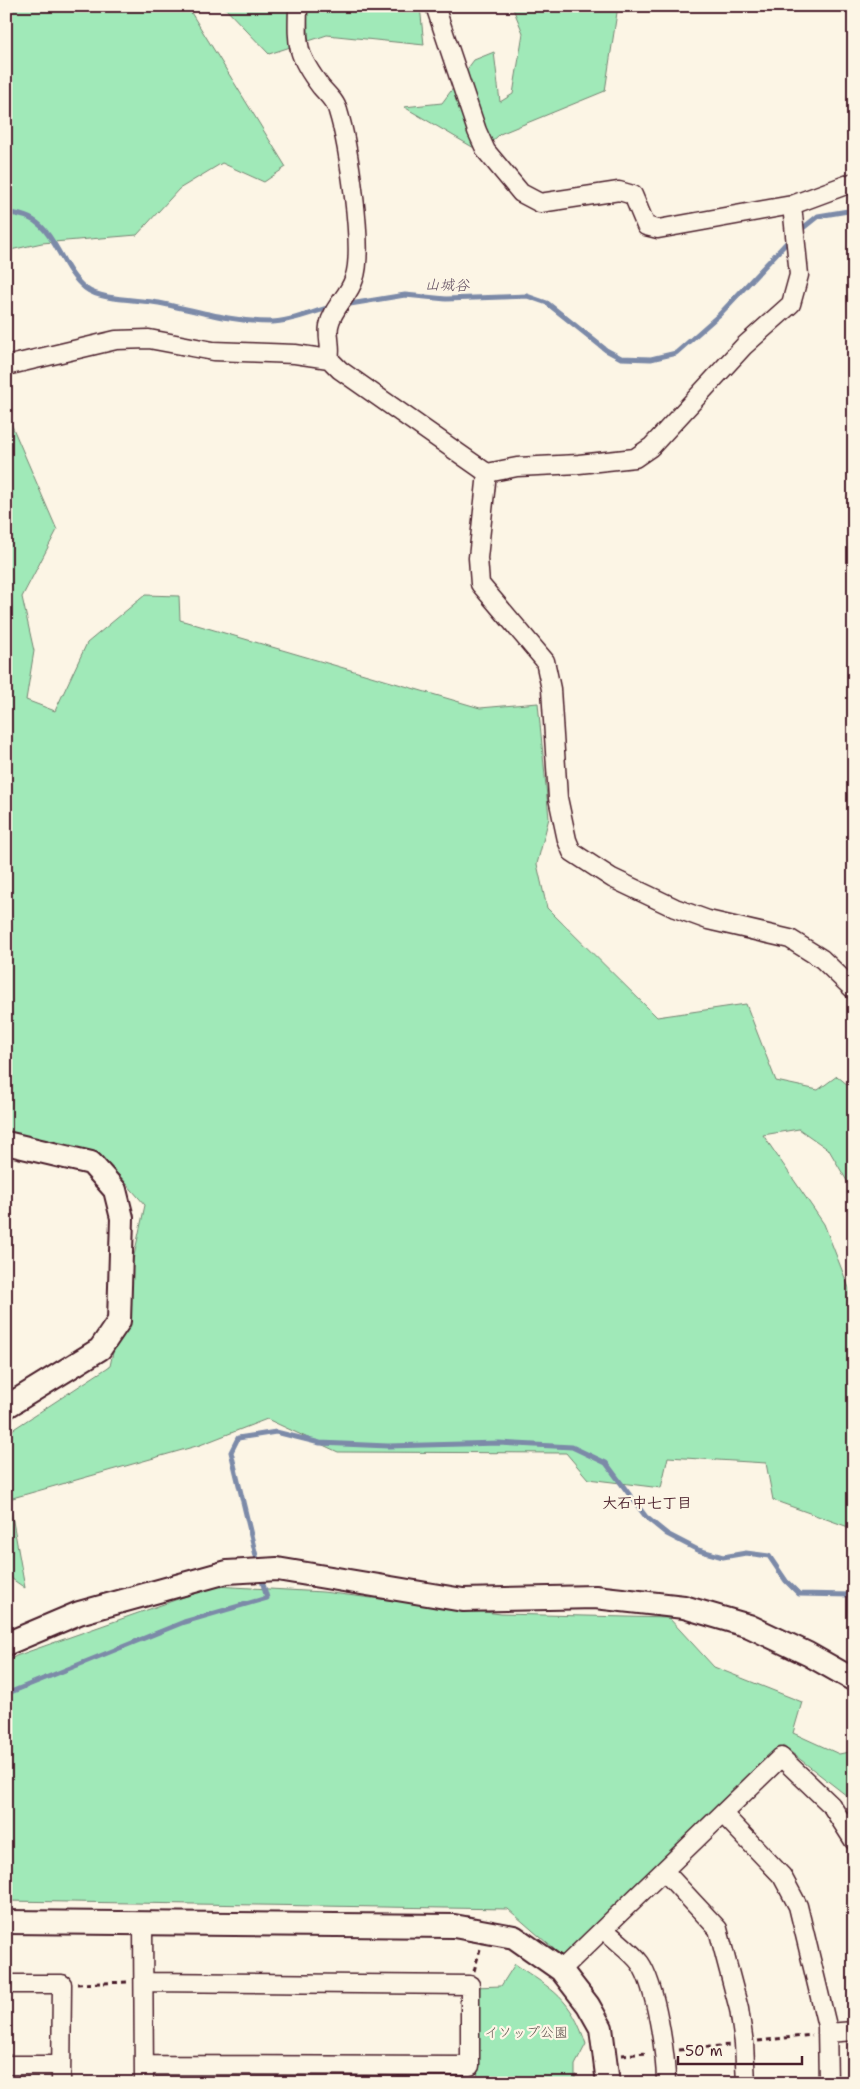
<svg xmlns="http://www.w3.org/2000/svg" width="860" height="2089" font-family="'Shantell Sans','Klee One',sans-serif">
  <rect width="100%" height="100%" fill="#fcf5e5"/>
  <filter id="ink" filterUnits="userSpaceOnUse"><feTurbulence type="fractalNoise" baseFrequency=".02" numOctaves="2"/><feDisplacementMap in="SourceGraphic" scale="10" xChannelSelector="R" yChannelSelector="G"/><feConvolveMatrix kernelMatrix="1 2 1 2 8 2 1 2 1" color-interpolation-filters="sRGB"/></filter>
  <g filter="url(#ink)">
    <!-- green -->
    <path fill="#a0e9b8" stroke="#758472" d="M6,6H187L286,167L264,182L222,163L179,189L137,235L42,243L6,251Z
      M223,6H420L424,45L327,35L269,54Z
      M512,6H618L605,91L500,134L481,152L404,107L442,103L474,60L494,52L500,102L513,94L523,33Z
      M6,412L57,530L22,597L34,651L26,700L55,711L87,643L145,595L179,596L180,620L480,708L538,703L549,818L537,864L547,908L657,1017L746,1004L776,1081L818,1090L837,1076L854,1090V1193L829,1150L799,1129L763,1135L824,1224L849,1288L854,1367V1529L773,1500L766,1463L668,1457L661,1488L588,1479L566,1453L338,1452L267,1419L200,1445L9,1499L25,1588L12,1579L6,1567V1434L110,1366L145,1205L119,1175L49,1143L6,1132Z
      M215,1586L323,1592L501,1614L669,1618L714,1667L802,1702L793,1733L839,1754L854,1751V1796H847L783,1746L563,1957L508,1909L6,1901V1662L16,1656Z
      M515,1964C554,1991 570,1997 586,2044L575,2065V2083H478L474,1987L501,1986Z"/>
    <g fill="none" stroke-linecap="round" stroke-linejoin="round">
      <!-- stream -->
      <path stroke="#7c8aa8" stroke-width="5" d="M6,213C57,214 54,263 85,288C101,301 139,299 159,303C197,311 233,322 272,322C292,321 312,312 331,307
        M798,232L818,216L854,210
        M344,305L405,295L446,299L527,296L547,303L606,350L621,358L651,359L676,353L719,315L792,237
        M258,1564L231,1452L238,1438L276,1432L320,1443L388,1446L499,1443L572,1447L606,1463L646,1517L667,1534L698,1550L723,1557L746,1553L769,1556L786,1581L799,1594L851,1595L854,1600
        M6,1694L184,1622L267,1598L261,1577"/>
      <defs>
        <path id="minor" d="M298,6C297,46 296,54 321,87C327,94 336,102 338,111C348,143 365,250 354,279C349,296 332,308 329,326C327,337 332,348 329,359
          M435,6L477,131L486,151L521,193L540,203L619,191L633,195L646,226L658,229L792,205L854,182
          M6,366L116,340L149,339L213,351L295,354L329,359L340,370L487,473L517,467L579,464L635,458L651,447L744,346L791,304L799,275L792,205
          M487,473L478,558L480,584L545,661L551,689L558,798L567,840L572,852L612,878L675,908L708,920L790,939L822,959L854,990
          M723,1814L782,1876L798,1906L827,2026L828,2083
          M664,1871L718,1929L739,2009L744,2043L746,2083
          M143,1925L144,2083
          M604,1929C615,1940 631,1951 640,1963C656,1986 666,2055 666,2083
          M561,1970L781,1757L831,1805L854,1841
          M144,1982L470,1985V2066L144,2065
          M6,1984H62L61,2083
          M827,2033L854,2031
          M6,2065H61"/>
        <path id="tertiary" d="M6,1143L91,1163L115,1190L122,1218L119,1321L100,1349L6,1407
          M6,1644L79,1613L227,1572L277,1569L463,1600L595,1597L684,1607L749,1626L808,1654L854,1680
          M6,1922L454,1926L514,1937L561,1970L588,2005L601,2028L608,2083"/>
      </defs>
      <!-- minor casing -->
      <use href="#minor" stroke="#4a1f2b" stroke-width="21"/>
      <!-- tertiary casing -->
      <use href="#tertiary" stroke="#4a1f2b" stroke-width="26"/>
      <!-- path -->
      <path stroke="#4a1f2b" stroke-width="3" stroke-dasharray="5 4" stroke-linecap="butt" d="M474,1971L480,1949
        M77,1984L128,1982
        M758,2041L812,2035
        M679,2050L730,2045
        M622,2055L648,2053"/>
      <!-- minor -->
      <use href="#minor" stroke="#fcf5e5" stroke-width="18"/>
      <!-- tertiary -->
      <use href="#tertiary" stroke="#fcf5e5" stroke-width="22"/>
    </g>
  </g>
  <g text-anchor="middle" stroke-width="4.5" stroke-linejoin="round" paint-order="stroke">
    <!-- park labels -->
    <g font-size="14" fill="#60524e" stroke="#fcf5e5">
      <text x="526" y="2037">イソップ公園</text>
    </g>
    <!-- water labels -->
    <g font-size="15" font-style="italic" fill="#5f4c5f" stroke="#fcf5e5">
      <text transform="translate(447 285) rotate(1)" y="5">山城谷</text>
    </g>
    <!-- neighbourhood labels -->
    <g font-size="15" font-weight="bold" fill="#4a1f2b" stroke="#fcf5e5">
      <text x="647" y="1508">大石中七丁目</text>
    </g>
  </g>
  <!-- margin -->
  <rect width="860" height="2089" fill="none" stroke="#fcf5e5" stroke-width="25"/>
  <rect x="12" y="12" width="835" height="2064" fill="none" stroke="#4a1f2b" stroke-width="2" filter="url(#ink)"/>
  <!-- scale -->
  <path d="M678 2056v8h124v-8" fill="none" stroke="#4a1f2b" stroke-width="2.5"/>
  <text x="685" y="2056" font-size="15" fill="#4a1f2b" stroke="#fcf5e5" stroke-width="4" paint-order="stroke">50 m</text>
</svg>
